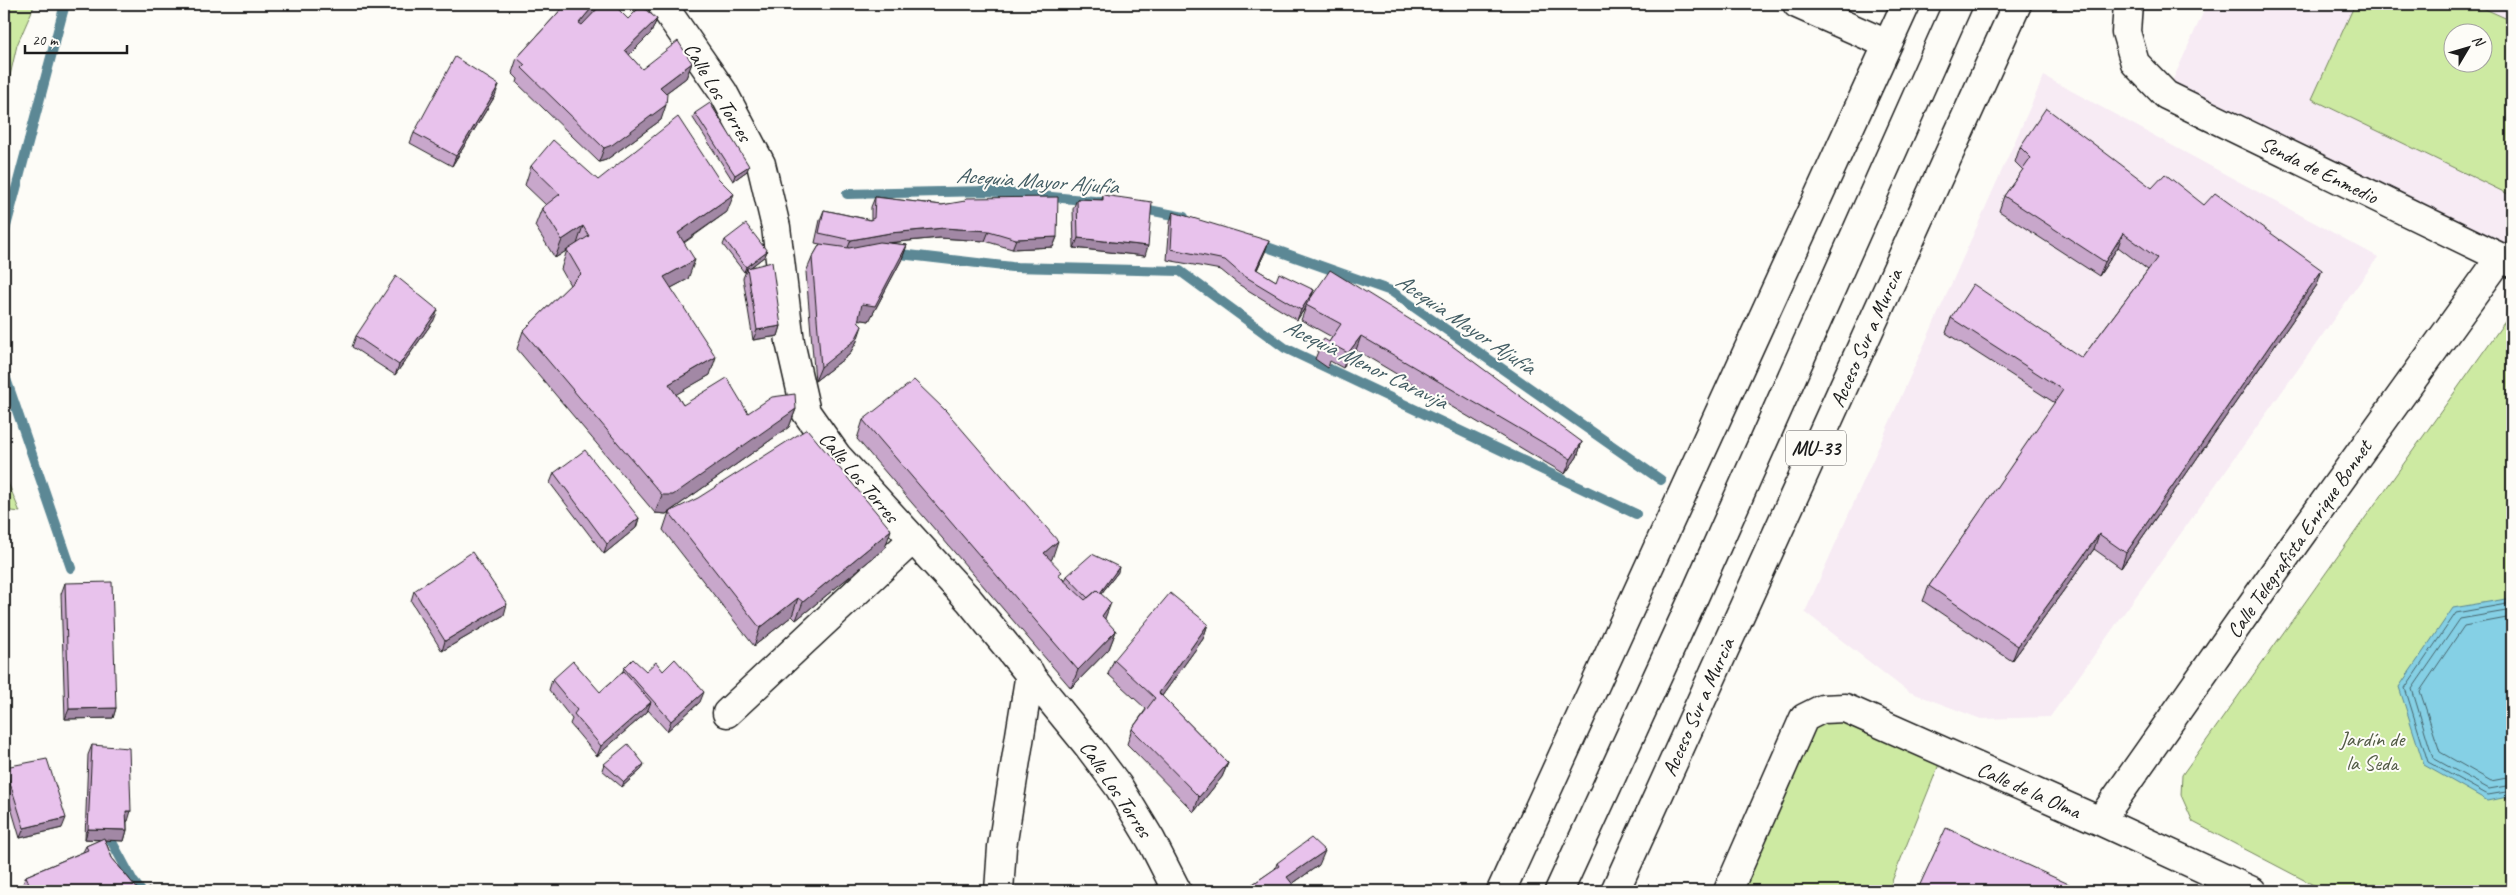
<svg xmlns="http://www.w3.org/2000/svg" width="2516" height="895" font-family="Caveat,sans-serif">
  <rect width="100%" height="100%" fill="#fdfcf7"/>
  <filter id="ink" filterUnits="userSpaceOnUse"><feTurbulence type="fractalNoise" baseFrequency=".02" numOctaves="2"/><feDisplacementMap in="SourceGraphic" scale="10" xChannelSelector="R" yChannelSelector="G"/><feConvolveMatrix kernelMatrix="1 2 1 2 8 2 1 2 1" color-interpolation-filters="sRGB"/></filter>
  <g filter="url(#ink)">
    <!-- built -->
    <path fill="#f7ebf4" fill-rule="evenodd" d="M2207,4H2512V231L2500,258L2166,95ZM2454,32H2484V62H2454Z
      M2044,76L2378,257L2050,717L1981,719L1907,691L1805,612Z"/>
    <!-- green -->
    <path fill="#cdeaa2" stroke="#74835f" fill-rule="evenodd" d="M4,4H35L17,45L4,102Z
      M2355,4H2474L2512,21V196L2312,99ZM2454,32H2484V62H2454Z
      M2511,313L2512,891H2325L2193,822L2181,795L2182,775Z
      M4,473L20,512L4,510Z
      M1822,709L1944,752L1888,891H1728Z"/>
    <!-- water -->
    <path fill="#85d0e5" stroke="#5b8895" d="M2512,598V796L2488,801L2424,765L2399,687L2453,608Z"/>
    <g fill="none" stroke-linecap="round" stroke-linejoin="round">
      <!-- shore -->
      <path stroke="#46646c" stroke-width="1" d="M2512,603L2456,613L2405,688L2428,762L2488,795L2512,791
        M2512,610L2460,619L2412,689L2433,758L2489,789L2512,785
        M2512,617L2464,626L2420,691L2440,752L2491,781L2512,777"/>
      <!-- stream -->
      <path stroke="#5b8895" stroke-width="10" d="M847,194L988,191L1115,203
        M1139,208L1184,217
        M4,234L65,4
        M1256,243L1391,291L1661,480
        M900,254L1012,267L1180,271L1285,348L1636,514
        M4,373L71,568
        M112,842L133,881L141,891"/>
      <defs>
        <path id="street" d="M662,4L723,92L761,164L776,227L790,342L806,412L837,456L969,600L1089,747L1119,787L1151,840L1177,891
          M1797,4L1887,44
          M2128,4L2126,32L2135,63L2166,95L2512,263
          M727,713L913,539
          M2100,821L2295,543L2500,258
          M999,891L1002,847L1030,673
          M1501,891L1906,4
          M1728,891L1804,718L1822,709L1845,708L2100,821L2252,891"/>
        <path id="highway" d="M1559,891L1694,597L1958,4
          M1615,891L2017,4"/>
      </defs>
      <!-- street casing -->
      <use href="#street" stroke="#1c1c1c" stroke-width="31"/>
      <!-- highway casing -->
      <use href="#highway" stroke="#1c1c1c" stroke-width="31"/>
      <!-- street -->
      <use href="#street" stroke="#fdfcf7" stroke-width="28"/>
      <!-- highway -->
      <use href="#highway" stroke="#fdfcf7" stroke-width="28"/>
    </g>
    <!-- wall -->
    <path fill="#c8a7cb" stroke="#1c1c1c" d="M566,4H601L596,10L628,19H657L651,33L629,55L642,69L692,63L686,78L666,93L661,120L606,160L599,162L517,83L518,79L512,73L517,58Z
      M495,96L452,166L410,143L414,133Z
      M695,113L747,171L733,181L693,118Z
      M2020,147L2204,205L2317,285L2121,568L2094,549L2012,661L1923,601L1929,586L2055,403L1946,333L1951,318L2082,358L2148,270L2118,247L2099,276L1999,211L2004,196L2023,170L2015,162Z
      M531,166L598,180L727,212L684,243L688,279L671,288L710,375L676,394L683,405L748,413L796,409L789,427L666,514L655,513L517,349L523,331L570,285L561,269L567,250L577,244L555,258L535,226L542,208L546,205L525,185Z
      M1103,195L1145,256L1074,248L1073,209L1077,199L1102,200Z
      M875,197L942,205L964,202L966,198L1057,237L1053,247L1012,249L985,241L940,238L888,243L907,245L902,259L869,321L859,319L857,341L849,355L815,381L806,272L812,258L820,244L815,243L820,220L824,210L871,220V207Z
      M1173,212L1265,252L1257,270L1276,281L1314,290L1310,299L1582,442L1577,457L1565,474L1356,350L1343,368L1330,361L1328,368L1315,359L1321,344L1329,342L1332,337L1301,320L1306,307L1297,320L1238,284L1221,270L1167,260L1170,222Z
      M725,240L767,251L765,256L751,267L781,326L778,336L753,340L743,278L746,271L744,272L723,245Z
      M434,320L395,375L352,347L356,336Z
      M863,420L1052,559L1050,560L1060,576L1065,581L1067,576L1118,572L1101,594L1105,620L1116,631L1109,649L1071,688L857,439Z
      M554,473L639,518L636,528L604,554L550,483Z
      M669,512L885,548L796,620L792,616L754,646L663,530Z
      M65,583L116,708L113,718L65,719L61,594Z
      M414,591L504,615L442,651L411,601Z
      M1208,624L1203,639L1162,696L1228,763L1222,777L1194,812L1127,744L1132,729L1146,709L1108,674L1114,660Z
      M624,668L646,671H663L700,702L667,731L648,710L647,712L597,756L570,724L572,719L549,690L552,680L600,692L623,671Z
      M92,745L128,821H127V830L124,841L105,840L112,858L139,891H24L22,886L26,876L83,852L86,846L100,840L85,839L88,755Z
      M604,764L642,769L622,787L602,770Z
      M5,767L62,828L20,838L4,784V772Z
      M1277,863L1319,865L1292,884L1298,891H1249L1250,886L1275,869Z"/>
    <!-- shaded-wall -->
    <path fill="#a288a5" stroke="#1c1c1c" d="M595,4H601L574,37L579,23Z
      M657,19L651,33L620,64L625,50Z
      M692,63L686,78L655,101L660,87Z
      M499,85L495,96L452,166L456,156Z
      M666,105L661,120L606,160L599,162L604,148Z
      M749,166L747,171L733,181L735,175Z
      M734,194L727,212L671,251L678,233Z
      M583,226L577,244L555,258L562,240Z
      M944,228L989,231L985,241L940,238L886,243L847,250L851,240L890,233Z
      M2123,233L2118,247L2099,276L2105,262Z
      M1057,237L1053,247L1012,249L1016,239Z
      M1078,238L1148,246L1145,256L1074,248Z
      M1269,241L1265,252L1252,280L1256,269Z
      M907,245L902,259L869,321L856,319L862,304Z
      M767,251L765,256L747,270V268L746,271L744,272L746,267Z
      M695,260L688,279L658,295L664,277Z
      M2322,270L2317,285L2121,568L2126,553Z
      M1314,290L1310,300L1297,320L1301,310Z
      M438,310L434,320L395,375L399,365Z
      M781,326L778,336L753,340L757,330Z
      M862,326L857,341L849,355L815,381L821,367Z
      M1361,336L1356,350L1343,368L1348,353Z
      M716,357L710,375L663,402L669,384Z
      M796,409L789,427L666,514L655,513L662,495Z
      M1582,442L1577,457L1565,474L1571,459Z
      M639,518L636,528L604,554L607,544Z
      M891,530L885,548L796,620L803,602Z
      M2099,534L2094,549L2012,661L2018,646Z
      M1058,541L1052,559L1037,572L1044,553Z
      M1119,567L1118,572L1090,608L1092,603Z
      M798,598L792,616L754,646L760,628Z
      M1111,603L1104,621L1102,616Z
      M507,604L504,615L442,651L445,641Z
      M1208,624L1203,639L1154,707L1159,693Z
      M1116,631L1109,649L1071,688L1078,670Z
      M704,692L700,702L667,731L671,721Z
      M651,702L647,712L597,756L601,746Z
      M116,708L113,718L65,719L69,709Z
      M1228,763L1222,777L1194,812L1199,797Z
      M644,764L642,769L622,787L624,782Z
      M126,811H131L128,821H123Z
      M66,818L62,828L20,838L24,828Z
      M88,829L127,830L124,841L85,839Z
      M1325,851L1319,865L1282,891L1287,877Z"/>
    <!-- building -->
    <path fill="#e8c2ec" stroke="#1c1c1c" d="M566,4H595L579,23L582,25L602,4H613L628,19L641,6L657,19L625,50L642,69L678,41L692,63L660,87L667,94L666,105L612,145L604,148L522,68L525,65L517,58Z
      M455,57L499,85L456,156L414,133Z
      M710,103L749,166L735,175L695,113Z
      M2046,108L2152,188L2165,174L2204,205L2215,193L2322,270L2126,553L2099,534L2018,646L1929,586L2063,390L1951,318L1973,284L2082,358L2157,258L2123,233L2105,262L2004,196L2031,158L2020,147Z
      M678,117L718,178L734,194L678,233L695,260L664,277L716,357L669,384L683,405L727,378L748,413L772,397L795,394L796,409L673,495H662L523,331L581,274L567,250L589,236L583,226L562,240L542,208L560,194L531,166L553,140L598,180Z
      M1103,195L1152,202L1148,246L1078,238L1077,199L1103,200Z
      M875,197L942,205L965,201L966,198L1058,197L1057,237L1016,239L989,231L944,228L890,233L851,240L819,233L824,210L870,220L874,218Z
      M1173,212L1269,241L1256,269L1276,281L1279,273L1314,290L1301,310L1241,274L1225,260L1171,249Z
      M746,224L767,251L746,267L725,240Z
      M880,242L907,245L875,306L862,304L858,322L862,326L855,340L821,367L812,258L820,244L849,248Z
      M772,262L781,326L757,330L747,268Z
      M1330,270L1451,345L1582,442L1571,459L1361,336L1348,353L1335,346L1333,353L1321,344L1324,339L1329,342L1341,324L1306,305Z
      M396,276L438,310L399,365L356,336Z
      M914,380L946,411L1058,541L1044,553L1062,572L1058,575L1085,600L1097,590L1111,603L1102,616L1116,631L1078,670L863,420Z
      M807,429L891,530L803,602L798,598L760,628L669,512L698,498Z
      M585,450L639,518L607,544L554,473Z
      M472,552L507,604L445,641L414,591Z
      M1092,554L1119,567L1100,593L1097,590L1088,598L1067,576Z
      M112,582L116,708L69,709L65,583Z
      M1170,593L1208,624L1159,693L1228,763L1199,797L1132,729L1155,698L1114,660Z
      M633,659L646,671L656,662L663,671L675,659L704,692L671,721L624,668Z
      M573,661L600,692L624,671L651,702L601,746L574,714L577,710L552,680Z
      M628,744L644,764L624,782L604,764Z
      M92,745L129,748L131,811H126L127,830L88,829Z
      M47,759L66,818L24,828L5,767Z
      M1946,828L2084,891H1917Z
      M104,838L112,858L139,891H32L26,876L88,850L86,846Z
      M1311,838L1325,851L1287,877L1298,891H1255L1250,886L1279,866L1277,863Z
      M1322,887L1326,891H1314Z
      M149,888L152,891H143Z"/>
  </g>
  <g text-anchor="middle" stroke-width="4" stroke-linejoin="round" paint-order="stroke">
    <!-- shield labels -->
    <rect fill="#fdfcf7" stroke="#605f5e" stroke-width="1" x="1786" y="430.5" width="60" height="35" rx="4"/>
    <g font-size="20" font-weight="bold" fill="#1c1c1c">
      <text x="1816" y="455">MU-33</text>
    </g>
    <!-- street labels -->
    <g font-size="21" fill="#1c1c1c" stroke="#fdfcf7">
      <text transform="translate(718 92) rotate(59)" y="7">Calle Los Torres</text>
      <text transform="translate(2319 170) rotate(26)" y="7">Senda de Enmedio</text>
      <text transform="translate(1866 338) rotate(-66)" y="7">Acceso Sur a Murcia</text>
      <text transform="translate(859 477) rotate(50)" y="7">Calle Los Torres</text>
      <text transform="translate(2299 539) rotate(-55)" y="7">Calle Telegrafista Enrique Bonnet</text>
      <text transform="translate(1698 707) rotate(-66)" y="7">Acceso Sur a Murcia</text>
      <text transform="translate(1116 789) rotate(56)" y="7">Calle Los Torres</text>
      <text transform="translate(2029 790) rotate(24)" y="7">Calle de la Olma</text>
    </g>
    <!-- park labels -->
    <g font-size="21" fill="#515a44" stroke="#fdfcf7">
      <text x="2372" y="746">Jardín de<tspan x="2372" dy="24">la Seda</tspan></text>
    </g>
    <!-- water labels -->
    <g font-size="22" font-style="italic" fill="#415b62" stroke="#fdfcf7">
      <text transform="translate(1037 180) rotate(4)" y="8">Acequia Mayor Aljufía</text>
      <text transform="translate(1466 323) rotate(34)" y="8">Acequia Mayor Aljufía</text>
      <text transform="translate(1366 363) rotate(26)" y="8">Acequia Menor Caravija</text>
    </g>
  </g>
  <!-- margin -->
  <rect width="2516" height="895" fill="none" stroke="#fdfcf7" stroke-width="20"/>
  <rect x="10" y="10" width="2496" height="875" fill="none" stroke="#1c1c1c" stroke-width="2" filter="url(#ink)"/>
  <!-- north arrow -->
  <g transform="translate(2468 48) rotate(52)"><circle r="24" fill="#fdfcf7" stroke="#a3a29f"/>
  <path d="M0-4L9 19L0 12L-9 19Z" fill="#1c1c1c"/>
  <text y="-8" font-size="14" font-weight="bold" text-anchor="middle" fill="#1c1c1c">N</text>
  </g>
  <!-- scale -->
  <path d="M25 45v8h102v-8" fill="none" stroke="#1c1c1c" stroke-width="2.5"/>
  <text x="32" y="45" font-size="15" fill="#1c1c1c" stroke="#fdfcf7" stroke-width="4" paint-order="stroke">20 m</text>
</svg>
